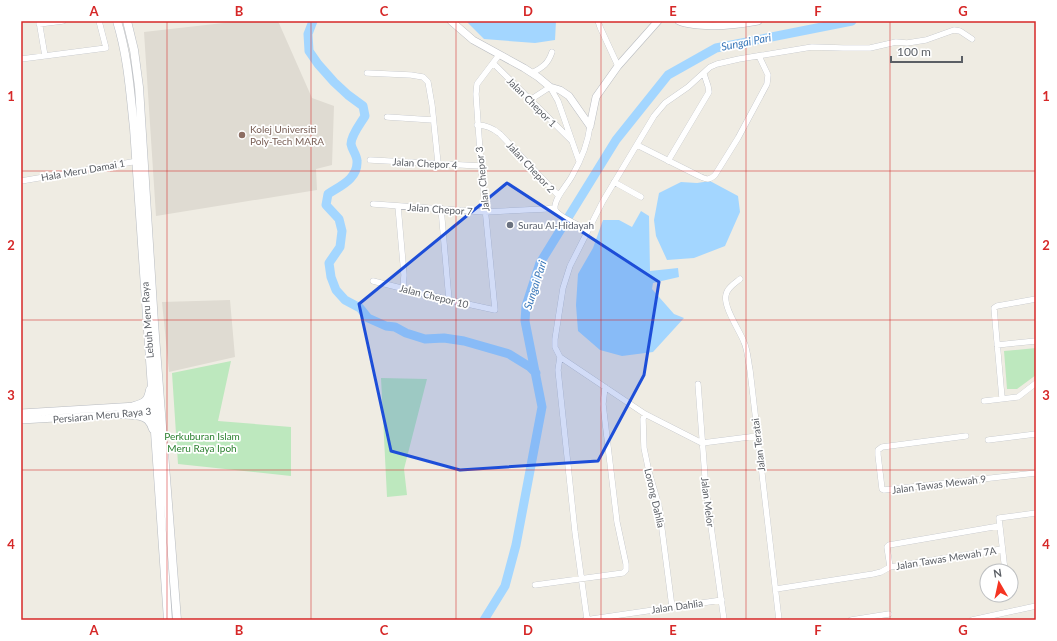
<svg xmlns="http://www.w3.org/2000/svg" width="1057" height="641" font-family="Lato,sans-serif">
  <rect width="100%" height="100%" fill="#efece3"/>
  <!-- education -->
  <path fill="#dfdbd2" d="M241,21H278L312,98L334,106L332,165L316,169L317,190L156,216L144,32Z
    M230,300L235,357L169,372L162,302Z"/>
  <!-- green -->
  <path fill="#bde8be" d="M1036,348V375L1017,389H1007L1004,351Z
    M231,361L218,421L291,427V476L178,464L172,373Z
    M381,378L427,379L404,469L407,495L387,497Z"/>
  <!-- water -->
  <path fill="#a3d6ff" d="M466,21H556L555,40L535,43L484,39Z
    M710,181L738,196L740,212L725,246L694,258L667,260L656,236L654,220L659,193L681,182L697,183Z
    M641,211L649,216L650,271L678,268L679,277L653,283L652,289L674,314L684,318L653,352L622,356L600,350L578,331L576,305L578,274L593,248L603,220H619L632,227Z"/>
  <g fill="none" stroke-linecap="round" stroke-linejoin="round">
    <!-- river -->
    <path stroke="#a3d6ff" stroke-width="9" d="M313,21L308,34L309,51L318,64L334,82L348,95L363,106L365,116C361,123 351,135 351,144C352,150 357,155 357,161C358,179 340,186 328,194L326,205L339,219L342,231L340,247L329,263L331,277L336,290L345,300L360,308L368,318L386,326L395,327L406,333L425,339L444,338L464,341L509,354L530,367L536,373
      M484,620L505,586L516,545L542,407L525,321L526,306L540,263L616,140L668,75L716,48L852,21"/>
    <defs>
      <path id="minor" d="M39,21L45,56
        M598,21L600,27L618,66
        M39,24L63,21
        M21,59L106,48L99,21
        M493,63L571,140
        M367,73L411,75L423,77L428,82L432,105L438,163
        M532,73C543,67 548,64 552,52
        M530,100L550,87L558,101L579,161
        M387,117L433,120
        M477,125C486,125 494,129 500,134L559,196
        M637,145L699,176C706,179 709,181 715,175L738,138L767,84L768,75L759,56
        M370,160L481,166
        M668,161L709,92L708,86L704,74
        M21,181L138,161
        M614,182L641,197
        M373,204L485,212L546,209L555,208
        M398,206L404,275L403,288
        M441,208L449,300
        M588,230C582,227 560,217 556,211C554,209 555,205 556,202C559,193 567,185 572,176C580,162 588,143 590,126
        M740,279C735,283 727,288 726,295C723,307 740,331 744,342C748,351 748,361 750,370L779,620
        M373,281L449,300L495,310L481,166L476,94L477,84L499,55
        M997,345L1036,341
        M560,357L558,370L575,532L587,619
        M698,384L706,490L724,620
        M1002,398L994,308L997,306L1036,299
        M984,401L1018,397L1036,383
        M645,414L643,419L644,448L649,472L659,506L672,607
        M757,436L702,443L645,414L560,357L555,347V339L563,288L570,266L603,201L654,116L665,103L688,87L710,67L717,64L739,59L812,47L843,48H870L896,42L907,43L926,40L954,30L960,31L972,39
        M966,436L882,447L878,450V455L882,489L884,490L1036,473
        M988,440L1036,434
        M890,567L887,547L889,545L999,526
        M1005,571L999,518L1036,513
        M535,585L623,573L626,570V564L617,522L603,404L605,387
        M776,589L873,574L881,572L890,567L1002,549
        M585,620L722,600
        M851,620L889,614
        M972,620L1036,606"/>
      <path id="tertiary" d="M451,21L473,40L524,68L538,77L550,87L560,90L569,96L590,126
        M679,21C686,24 691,24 698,25C720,27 737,25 758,21
        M590,126L596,97L618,66L658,21
        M21,413L153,405L157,407
        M134,413L153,412L157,410
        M21,420L124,414"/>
      <path id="secondary" d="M117,21C128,57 130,91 134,128L168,620
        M127,21L134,50L139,87L154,323L177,620
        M134,406C145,403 148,401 150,390
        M119,414C128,415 142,413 148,420C151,423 152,426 153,429"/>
    </defs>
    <!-- minor casing -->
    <use href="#minor" stroke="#b8bbc0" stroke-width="6"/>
    <!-- tertiary casing -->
    <use href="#tertiary" stroke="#b8bbc0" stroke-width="8"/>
    <!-- secondary casing -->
    <use href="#secondary" stroke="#b8bcc2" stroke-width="9"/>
    <!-- minor -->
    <use href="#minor" stroke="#fff" stroke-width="5.5"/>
    <!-- tertiary -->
    <use href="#tertiary" stroke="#fff" stroke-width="7"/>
    <!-- secondary -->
    <use href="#secondary" stroke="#fff" stroke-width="8"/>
  </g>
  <!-- marked area -->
  <path fill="#1d4ed8" fill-opacity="0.2" stroke="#1d4ed8" stroke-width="3" stroke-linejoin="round" d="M507,183L659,282L644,375L598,461L460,470L391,451L359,304Z"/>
  <!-- grid -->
  <path fill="none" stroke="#d62828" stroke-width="1" stroke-opacity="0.55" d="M167,21V620M311,21V620M456,21V620M601,21V620M746,21V620M890,21V620M21,171H1036M21,320H1036M21,470H1036"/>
  <!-- markers -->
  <circle fill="#8d6e63" stroke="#fff" stroke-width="1.5" cx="242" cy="135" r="4"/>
  <circle fill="#6b7280" stroke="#fff" stroke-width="1.5" cx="510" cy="225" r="4"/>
  <g text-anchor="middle" stroke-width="3.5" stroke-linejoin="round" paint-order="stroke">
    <!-- street labels -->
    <g font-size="10" fill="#5b5f65" stroke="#fff">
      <text transform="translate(532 102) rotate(45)" y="4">Jalan Chepor 1</text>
      <text transform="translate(425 163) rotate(3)" y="4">Jalan Chepor 4</text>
      <text transform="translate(531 167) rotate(47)" y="4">Jalan Chepor 2</text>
      <text transform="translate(83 170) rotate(-10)" y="4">Hala Meru Damai 1</text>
      <text transform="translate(482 179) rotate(-96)" y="4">Jalan Chepor 3</text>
      <text transform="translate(440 209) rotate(4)" y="4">Jalan Chepor 7</text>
      <text transform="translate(434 296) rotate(14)" y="4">Jalan Chepor 10</text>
      <text transform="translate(147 320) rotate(-94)" y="4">Lebuh Meru Raya</text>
      <text transform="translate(102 415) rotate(-5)" y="4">Persiaran Meru Raya 3</text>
      <text transform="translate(758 445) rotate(-97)" y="4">Jalan Teratai</text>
      <text transform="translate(939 484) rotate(-7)" y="4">Jalan Tawas Mewah 9</text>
      <text transform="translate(655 498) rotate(77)" y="4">Lorong Dahlia</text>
      <text transform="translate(708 502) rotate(83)" y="4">Jalan Melor</text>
      <text transform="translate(946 558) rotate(-9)" y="4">Jalan Tawas Mewah 7A</text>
      <text transform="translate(677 606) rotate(-8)" y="4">Jalan Dahlia</text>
    </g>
    <!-- education labels -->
    <g font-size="10" fill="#785e54" stroke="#fff" text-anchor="start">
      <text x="250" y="133">Kolej Universiti<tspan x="250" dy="12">Poly-Tech MARA</tspan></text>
    </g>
    <!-- worship labels -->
    <g font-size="10" fill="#5b616d" stroke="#fff" text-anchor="start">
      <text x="518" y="229">Surau Al-Hidayah</text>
    </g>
    <!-- park labels -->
    <g font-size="10" fill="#2e8232" stroke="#fff">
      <text x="202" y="440">Perkuburan Islam<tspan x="202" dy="12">Meru Raya Ipoh</tspan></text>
    </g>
    <!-- water labels -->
    <g font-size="11" font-style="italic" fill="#3876b8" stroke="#fff">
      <text transform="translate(746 42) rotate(-11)" y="4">Sungai Pari</text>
      <text transform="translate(535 285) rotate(-72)" y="4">Sungai Pari</text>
    </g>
  </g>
  <!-- border -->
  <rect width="1057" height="641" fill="none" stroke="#ffffff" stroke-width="44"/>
  <!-- north arrow -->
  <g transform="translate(999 583) rotate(351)"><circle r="19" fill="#ffffff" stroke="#bdbfc1"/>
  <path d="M0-3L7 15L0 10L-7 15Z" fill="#f53422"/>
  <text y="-6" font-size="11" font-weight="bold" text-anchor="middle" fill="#5b5f65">N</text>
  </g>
  <!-- scale -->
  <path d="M891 56v6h71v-6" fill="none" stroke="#5b5f65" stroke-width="2"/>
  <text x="897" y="56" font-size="12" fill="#5b5f65" stroke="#ffffff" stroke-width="3" paint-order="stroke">100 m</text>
  <rect x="22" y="22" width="1013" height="597" fill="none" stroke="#d62828" stroke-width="1.5"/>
  <g font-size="13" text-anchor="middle" font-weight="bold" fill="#d62828">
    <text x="94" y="16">A</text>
    <text x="239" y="16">B</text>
    <text x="384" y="16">C</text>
    <text x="528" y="16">D</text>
    <text x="673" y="16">E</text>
    <text x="818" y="16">F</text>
    <text x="963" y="16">G</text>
    <text x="11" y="101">1</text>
    <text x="1046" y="101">1</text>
    <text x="11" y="250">2</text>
    <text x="1046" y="250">2</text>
    <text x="11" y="400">3</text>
    <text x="1046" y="400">3</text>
    <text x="11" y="549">4</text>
    <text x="1046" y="549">4</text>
    <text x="94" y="635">A</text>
    <text x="239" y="635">B</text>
    <text x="384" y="635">C</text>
    <text x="528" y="635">D</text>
    <text x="673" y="635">E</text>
    <text x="818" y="635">F</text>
    <text x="963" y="635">G</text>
  </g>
</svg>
